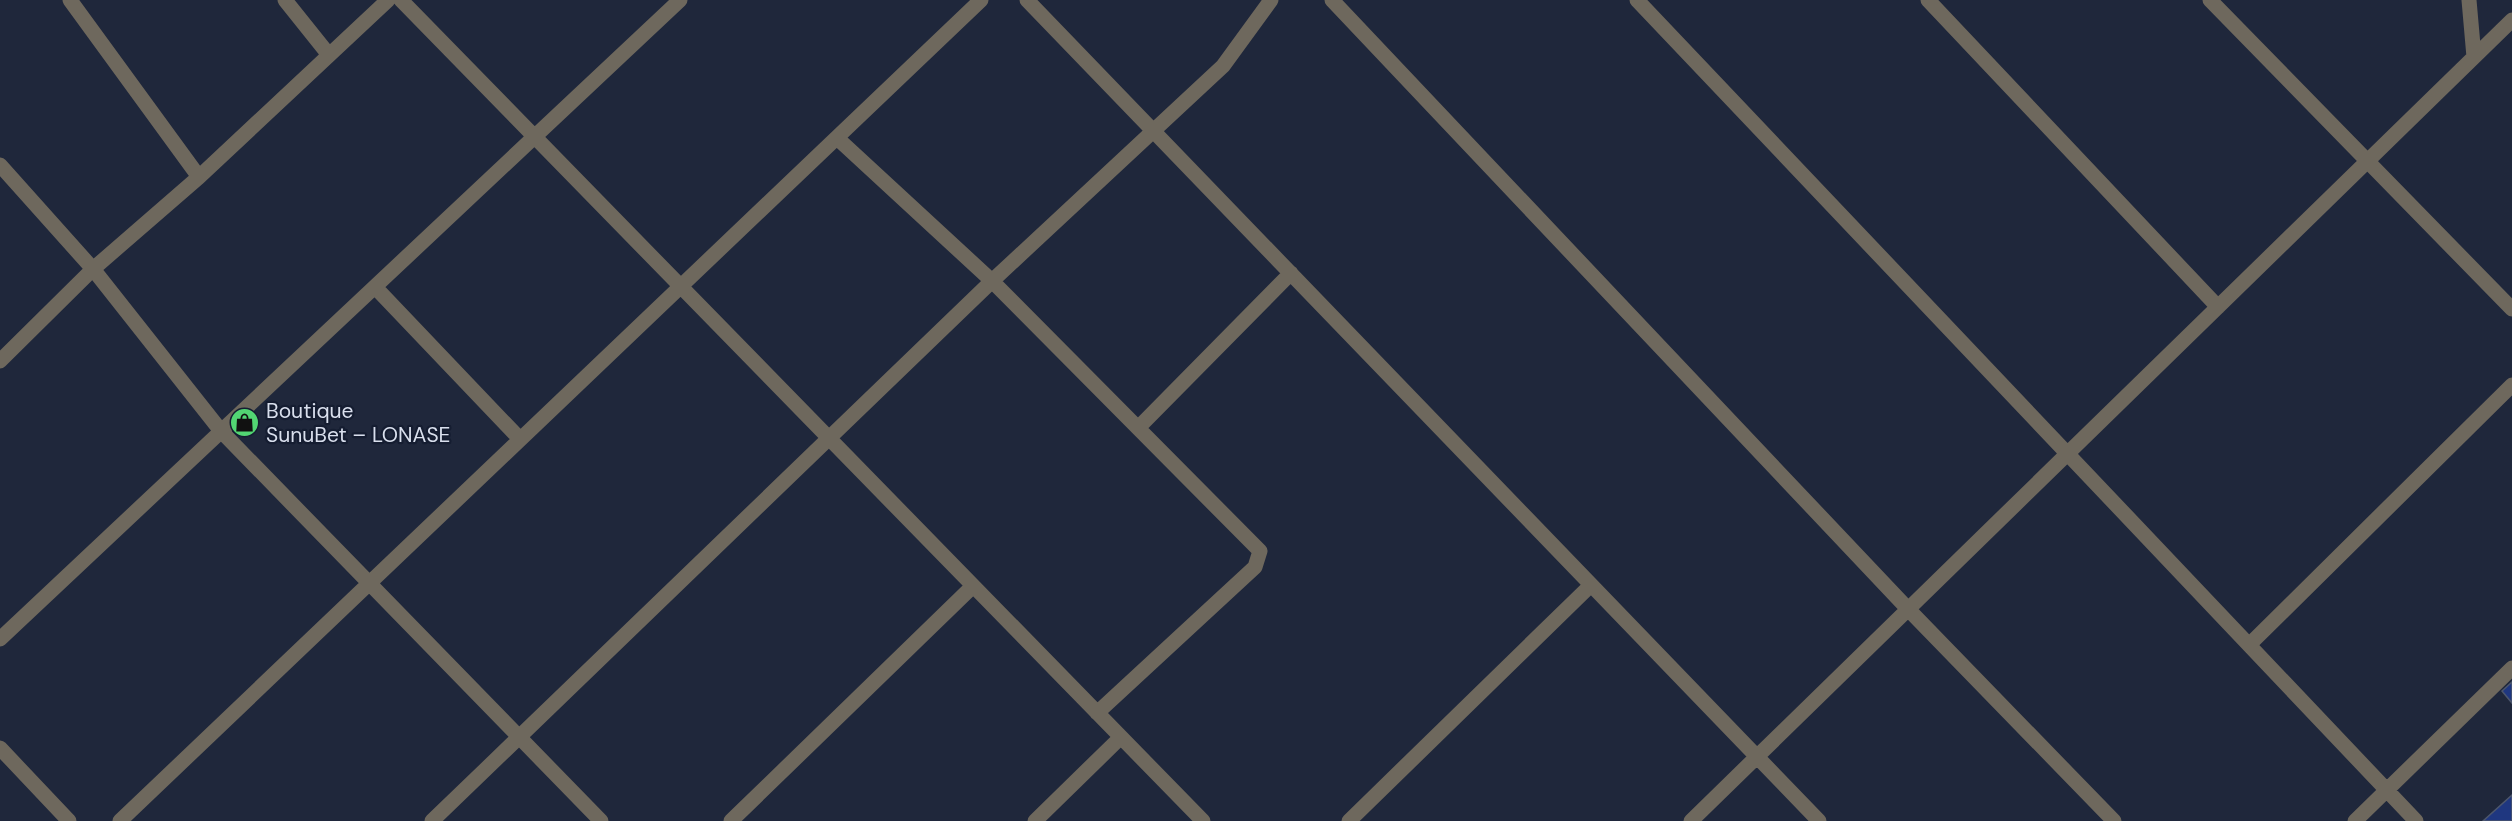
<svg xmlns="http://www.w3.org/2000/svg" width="2512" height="821" font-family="'DM Sans',sans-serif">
  <rect width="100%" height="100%" fill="#1f273b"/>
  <!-- building -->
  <path fill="#1f3780" stroke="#4c566d" stroke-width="1.5" d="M2512,682V703L2502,691Z
    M2512,795V821H2483Z"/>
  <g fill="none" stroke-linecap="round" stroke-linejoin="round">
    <!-- minor -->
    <path stroke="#6e685d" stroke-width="15" d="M70,0L199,177
      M285,0L329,55
      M401,0L1203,821
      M1027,0L1819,821
      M1332,0L1908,609L2114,821
      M1637,0L2416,821
      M1928,0L2218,307
      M2210,0L2512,309
      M2469,0L2474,57
      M837,138L992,281L1260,551L1255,567L1097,713
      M0,165L93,269L221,431L601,821
      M375,287L520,439
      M0,361L93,269L199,177L388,0
      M1138,428L1291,273
      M0,639L680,0
      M2249,645L2512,385
      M0,748L69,821
      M120,821L981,0
      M432,821L992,281L1223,66L1271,0
      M731,821L973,586
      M1035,821L1121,737
      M1349,821L1591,585
      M1691,821L2512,20
      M2355,821L2512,668"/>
  </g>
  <!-- icons -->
  <defs>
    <symbol id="shop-disc" viewBox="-11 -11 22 22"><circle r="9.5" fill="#52d673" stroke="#151d31"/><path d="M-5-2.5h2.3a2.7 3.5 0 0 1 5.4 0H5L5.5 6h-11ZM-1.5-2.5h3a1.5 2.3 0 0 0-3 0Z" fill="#111"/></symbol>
  </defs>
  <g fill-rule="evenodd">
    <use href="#shop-disc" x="228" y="406" width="33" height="33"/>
  </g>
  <g text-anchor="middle" stroke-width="4.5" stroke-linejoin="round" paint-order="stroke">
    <!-- poi labels -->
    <g font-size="21" fill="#d9dfed" stroke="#151d31" text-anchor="start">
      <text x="266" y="418">Boutique<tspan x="266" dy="24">SunuBet – LONASE</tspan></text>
    </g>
  </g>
</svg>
